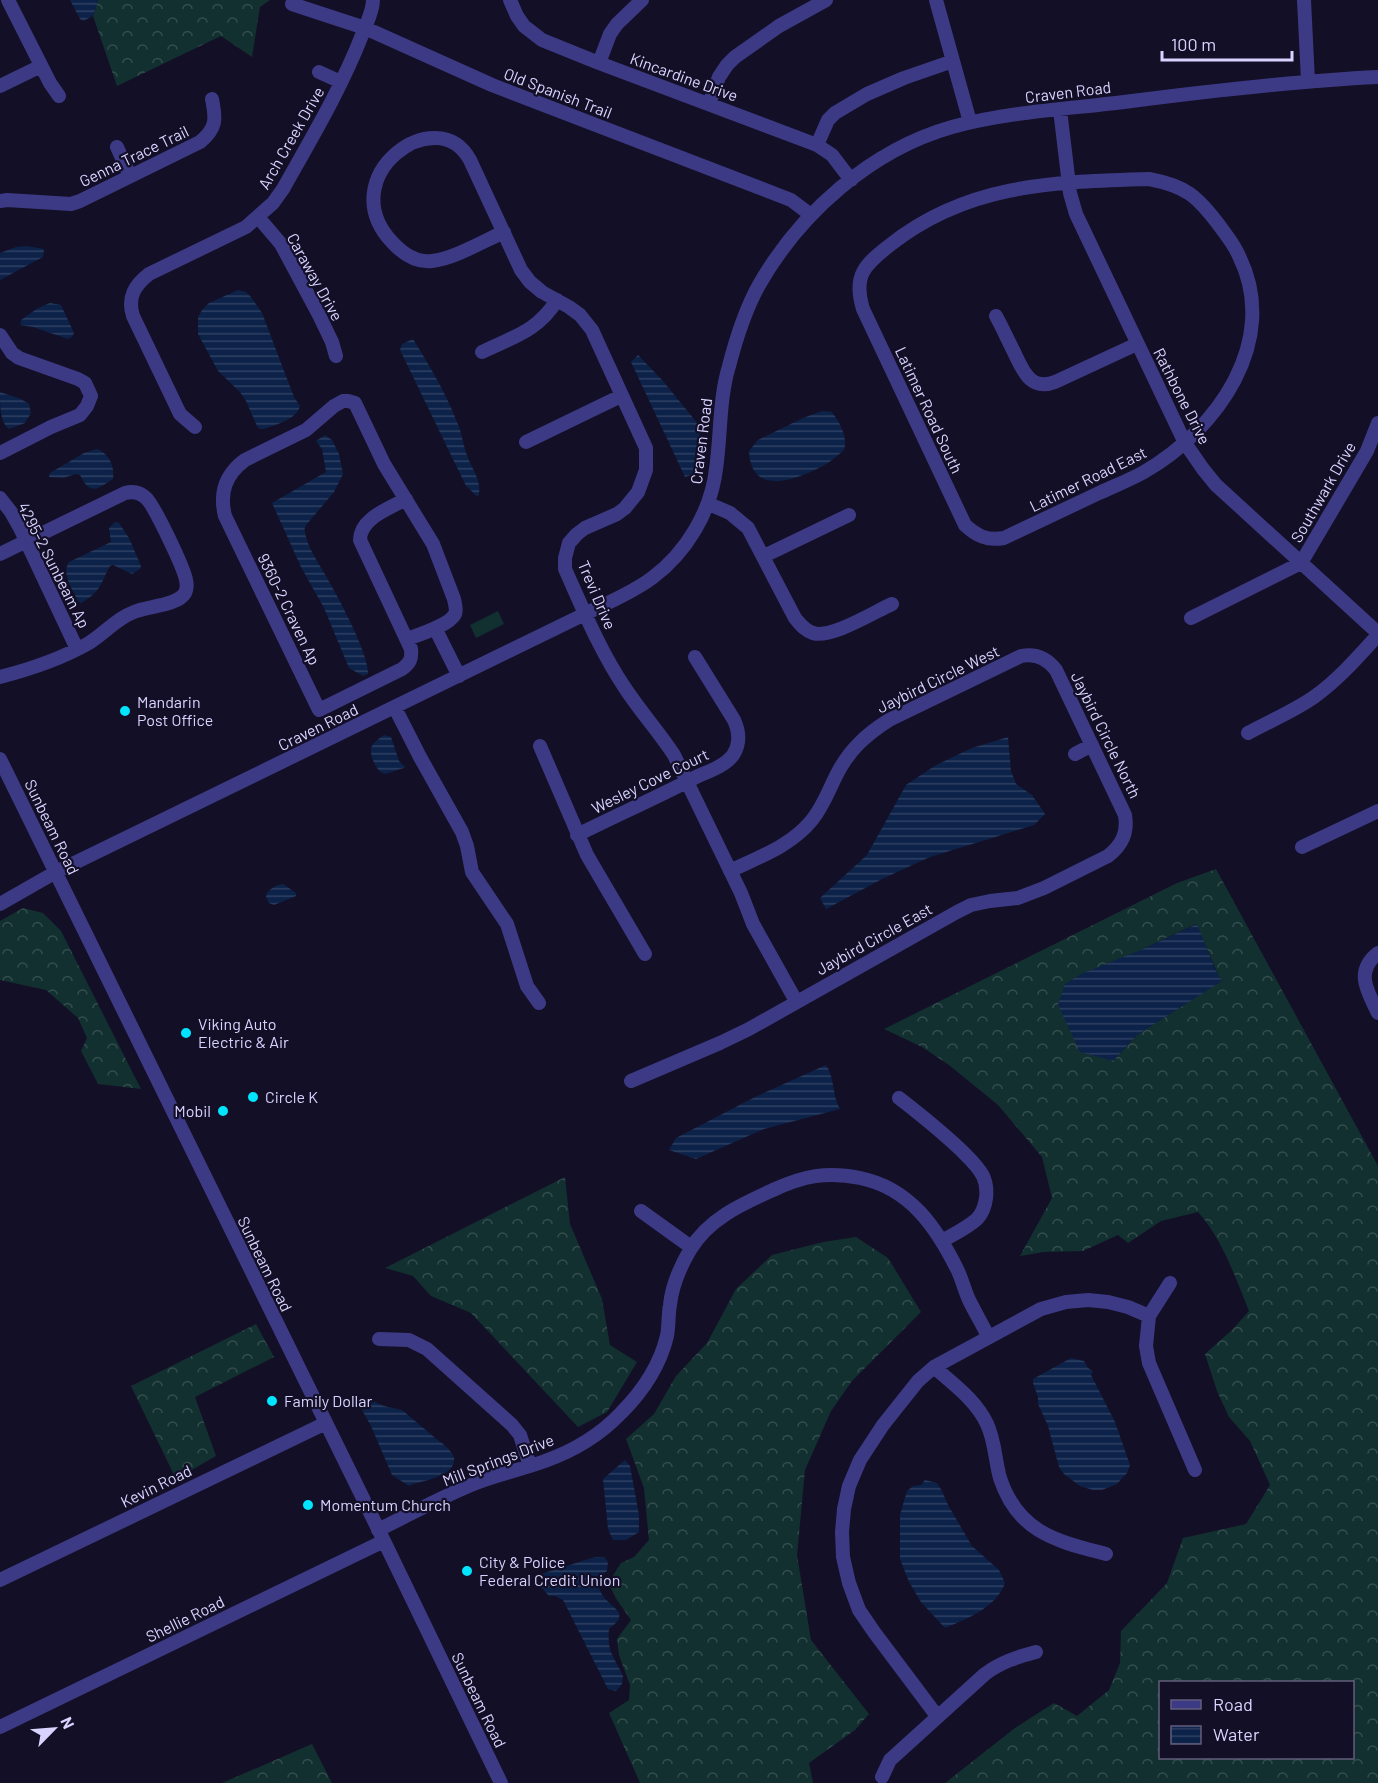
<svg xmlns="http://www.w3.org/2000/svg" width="1378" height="1783" font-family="Barlow,sans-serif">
  <defs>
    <pattern id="forest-crowns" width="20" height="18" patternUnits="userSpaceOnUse" patternTransform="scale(1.5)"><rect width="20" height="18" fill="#12302f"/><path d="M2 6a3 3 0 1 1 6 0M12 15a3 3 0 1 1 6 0" fill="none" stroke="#344d4e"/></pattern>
    <pattern id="water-rules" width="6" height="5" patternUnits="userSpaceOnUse" patternTransform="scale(1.5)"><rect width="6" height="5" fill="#0c2248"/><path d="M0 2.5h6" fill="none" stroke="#2f4163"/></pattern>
  </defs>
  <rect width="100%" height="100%" fill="#130f26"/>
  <!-- forest -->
  <path fill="url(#forest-crowns)" fill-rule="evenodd" d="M98,0H270L260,7L252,57L221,36L117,86L93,16Z
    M1216,869L1378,1166V1783H945L1015,1728L1054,1703L1077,1716L1109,1690L1120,1663L1121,1631L1167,1583L1183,1538L1246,1524L1270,1485L1250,1441L1229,1417L1217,1391L1205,1354L1233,1329L1249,1311C1235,1277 1223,1240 1198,1212L1161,1221L1128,1243L1118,1235L1083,1251L1044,1252L1020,1256L1052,1198L1042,1157L998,1105L949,1065L922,1047L884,1029L1177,883ZM1196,924L1221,981L1137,1035L1113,1061L1143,949ZM1160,1682H1352V1758H1160Z
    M23,908L43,913L61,931L141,1089L98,1084L81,1051L87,1038L78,1018L46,990L0,980V921Z
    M565,1177L570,1224L602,1299L610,1345L637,1362L607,1412L578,1427L471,1313L431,1296L413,1276L385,1268Z
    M856,1237L888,1258L921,1312L852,1381L831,1411L805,1470L797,1555L811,1640L869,1714L855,1730L809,1763L813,1783H640L609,1713L629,1700L630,1685L619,1655L617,1639L631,1620L617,1600L608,1583L621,1563L634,1557L649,1540L644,1488L626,1439L654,1414L676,1376L707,1343L736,1289L772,1255L823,1242Z
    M256,1324L274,1357L195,1397L216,1456L176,1479L131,1386Z
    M312,1744L332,1783H222Z"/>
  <!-- pitch -->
  <path fill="#12302f" d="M498,611L504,624L476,638L470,625Z"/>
  <!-- water -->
  <path fill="url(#water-rules)" d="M70,0H98L93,16L83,21L80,19Z
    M27,246L44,249L43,257L0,280V253L16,247Z
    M238,290L246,292L251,297L262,313L294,397L300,406C296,420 277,424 264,429H260L257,426L246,401L240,392L218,371L198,334V317L202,310L209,303Z
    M50,303L61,305L74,333L72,337L68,339L33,327L20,325L21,320L38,308Z
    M413,339C429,365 446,393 457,422C462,433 463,446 468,458C473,470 483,484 478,497L466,486L400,350L402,344Z
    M638,355L663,381L698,424L700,430L695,474L685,477L631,362Z
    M0,392L21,399L29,404L31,413L25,423L9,429C0,422 0,405 0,392Z
    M822,411L832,412C840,423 848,437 844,450C837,456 829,463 821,467C795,480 751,497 749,451L758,440L803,418Z
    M325,435L332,440L339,454L343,474L334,492L307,524C305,528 304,527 305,532C307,546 316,559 323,571C335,591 369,653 368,674L363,676L349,668L324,608L301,567L272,503L326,472L322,449L316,441Z
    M97,449C109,453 115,467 113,479C96,490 90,495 80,475L76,474L63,478L49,477L50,473L84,453Z
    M115,522L119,523L129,538L141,566L140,569L132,574L113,565L110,566C100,584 102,591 81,603L78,601C73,590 61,574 69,562L111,542L109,528Z
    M384,735L391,737L399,761L405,767L404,768C398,769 391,773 385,774C378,774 370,757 371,750C371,743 379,739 384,735Z
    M1008,737L1011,771L1016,784L1032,795L1045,814L1034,825L930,857L882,879L826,909L820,898L867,855L906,785L936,765L972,748Z
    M283,884L296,893V896L274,905L269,903L266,897C267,889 276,885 283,884Z
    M1197,924L1215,969L1222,981L1137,1035L1113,1061L1080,1052L1058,1005L1065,984L1081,974L1143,949Z
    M826,1065C835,1078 832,1096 840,1109L764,1129L696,1159L669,1150L676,1138L755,1097Z
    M1071,1358L1084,1361L1088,1368L1093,1371L1091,1375L1115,1422L1130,1465L1127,1473L1117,1484L1102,1490H1093L1080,1486L1064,1474L1059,1467L1048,1426L1038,1404V1397L1033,1383V1379Z
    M366,1402H375L384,1406L402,1410L440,1442L442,1443C446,1447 453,1452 454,1458C457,1477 419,1481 409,1486L392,1475L371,1426L362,1410L361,1407Z
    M625,1460L630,1466L639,1515V1532L626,1540H613L608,1529L603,1479Z
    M925,1480L937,1483L942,1491L948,1505L972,1546L999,1570L1005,1583C997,1607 967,1619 945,1628L921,1602L909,1582L900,1559V1515L907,1491L913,1486L921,1485Z
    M595,1557H604L608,1562L607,1571L599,1577C594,1601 623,1606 619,1618C618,1622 612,1626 609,1629C607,1653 614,1656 623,1676L622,1684L616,1691L608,1689L563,1600L555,1596H549L541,1587V1574Z"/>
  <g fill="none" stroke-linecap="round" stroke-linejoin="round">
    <!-- minor -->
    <path stroke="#3d3a85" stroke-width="14" d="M8,0L50,83L59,96
      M510,0L517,16L524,26L542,40L599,63L817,145L832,155L851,180
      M936,0L970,122
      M1304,0L1308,81
      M292,4L365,28L492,85L791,200L811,215
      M599,63L610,34L617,24L642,0
      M319,72L341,82
      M0,86L41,66
      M709,104L719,77L727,65L735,57L779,26L826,0
      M1060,110L1070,193L1076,214L1185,443L1203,469L1216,485L1378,633
      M817,145L828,120L835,113L867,94L904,78L953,61
      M117,147L130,176
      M1149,179C1186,186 1197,196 1219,225C1226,235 1234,244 1239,256C1281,341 1217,430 1144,472C1130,480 1114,486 1099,493C1067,508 1035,523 1004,538C987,541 977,536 965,525L863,309C853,276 864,265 890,245C968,183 1055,182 1149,179Z
      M0,201L7,200L71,204L80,201L200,142C217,128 216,119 212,99
      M258,217L281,244L319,315L332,342L336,356
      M504,232C484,241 453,259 432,261C416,263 403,254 392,242C331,177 437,99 470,160L521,270L530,282L542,292L569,307L580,315L592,330L646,448V470L638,492L625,508L617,514L585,528L577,534L569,543L565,558V569C583,609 600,651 625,688C640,711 659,732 674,755L741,893L753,924L796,1001
      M996,316C1002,327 1007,338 1013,350C1022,368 1029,392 1055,382L1137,344
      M0,335L12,353L19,358L78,379L85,383L91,396L87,406L80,415L51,427L0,453
      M482,352C513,337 538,331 557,300
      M195,427L180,414L133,316C127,297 135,285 149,274L246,227L273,203L283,189C311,139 341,89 362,35C366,24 373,12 373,0
      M526,442L621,396
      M0,498L11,512L20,528L77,649
      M406,499C389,509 360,518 360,540L411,649C412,659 410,663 402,669L319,710L225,516C219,492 226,474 245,460L306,430L334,406L343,401H348L355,403L384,464L433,544L454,599C455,604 457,610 455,614C450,625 418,635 407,639
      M709,504L730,513L748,528L795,618C800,624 804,630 813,633C831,639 874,612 892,604
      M0,554L125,493C133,491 140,492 146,498C154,505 184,568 186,580C187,584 187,589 185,593C177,606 147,606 134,612C117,618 105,633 89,643C61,659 31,669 0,677
      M764,556L849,515
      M1191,618L1301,563L1367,451L1378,423
      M435,628L459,676
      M395,708L420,757L462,832L467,846L472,872L507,924L527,986L539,1003
      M1248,733C1270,721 1294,711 1314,697C1338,680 1358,657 1378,635
      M540,746L587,855L645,954
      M1075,754L1092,745
      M0,759L384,1541L501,1783
      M577,835C617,815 658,797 698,776C710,771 726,765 733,755C741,743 739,731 734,720L695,657
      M1302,847L1378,811
      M0,904L56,872L585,614C607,603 632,593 652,578C687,552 711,511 716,469C721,435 719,399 729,366C736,339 745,310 759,285C800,213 871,150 952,127C1007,112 1067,109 1124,102C1209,91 1293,81 1378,77
      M1378,953C1354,972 1368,992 1378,1013
      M631,1081L720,1043L749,1029L957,912L971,905L990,901L1018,898L1044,888L1108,856C1122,845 1128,833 1125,815L1056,670C1047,658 1036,653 1021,656L889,720C867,734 850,749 838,772C829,789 824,805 812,820C791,846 759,857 730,871
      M899,1098C921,1115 942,1132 962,1151C970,1159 978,1166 983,1176C989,1189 987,1208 977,1219C967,1228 954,1234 942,1241
      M641,1211L691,1247
      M1170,1283L1149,1316L1146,1346L1149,1363L1195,1470
      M379,1339L409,1340L427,1349L512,1425L520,1435L530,1466
      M934,1367C953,1384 976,1400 987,1424C995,1441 995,1460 1000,1478C1018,1533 1057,1541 1106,1554
      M378,1530C411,1514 443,1496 476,1483C499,1474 523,1469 545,1461C573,1451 601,1434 621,1413C642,1392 660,1365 667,1336C669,1326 668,1315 670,1305C672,1285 680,1267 690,1250C708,1219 742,1204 773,1190C803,1176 827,1171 860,1178C910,1188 937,1228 958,1271C962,1280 965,1291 969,1300C975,1312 982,1324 988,1336
      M0,1580L326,1423
      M937,1716L874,1632L859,1610L849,1583L843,1557L842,1532L844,1509L849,1486L860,1460L883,1425L918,1381L934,1367L1041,1309L1066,1302L1088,1300L1108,1302L1128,1307L1149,1316
      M0,1727L384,1541
      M882,1777L890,1760L985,1674C1001,1662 1017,1657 1036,1652"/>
  </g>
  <!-- markers -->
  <g fill="#00e5ff" stroke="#130f26" stroke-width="2">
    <circle cx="125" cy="711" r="6"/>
    <circle cx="186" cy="1033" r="6"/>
    <circle cx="253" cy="1097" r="6"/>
    <circle cx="223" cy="1111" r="6"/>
    <circle cx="272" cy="1401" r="6"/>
    <circle cx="308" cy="1505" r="6"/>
    <circle cx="467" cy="1571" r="6"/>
  </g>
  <g text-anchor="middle" stroke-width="4.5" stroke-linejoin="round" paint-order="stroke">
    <!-- street labels -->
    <g font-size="16" fill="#d9d4ff" stroke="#130f26">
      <text transform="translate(684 77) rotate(20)" y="6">Kincardine Drive</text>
      <text transform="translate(1068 92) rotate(-7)" y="6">Craven Road</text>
      <text transform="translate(558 93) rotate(21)" y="6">Old Spanish Trail</text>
      <text transform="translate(291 138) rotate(-60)" y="6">Arch Creek Drive</text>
      <text transform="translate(134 156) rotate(-26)" y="6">Genna Trace Trail</text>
      <text transform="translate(315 277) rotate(61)" y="6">Caraway Drive</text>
      <text transform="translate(1182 396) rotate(63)" y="6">Rathbone Drive</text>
      <text transform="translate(929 410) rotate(65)" y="6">Latimer Road South</text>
      <text transform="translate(701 441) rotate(-83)" y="6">Craven Road</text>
      <text transform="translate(1088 479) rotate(-26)" y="6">Latimer Road East</text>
      <text transform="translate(1323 492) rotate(-60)" y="6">Southwark Drive</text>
      <text transform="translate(54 565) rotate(63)" y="6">4295-2 Sunbeam Ap</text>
      <text transform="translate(597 595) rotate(67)" y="6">Trevi Drive</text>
      <text transform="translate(289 609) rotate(64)" y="6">9360-2 Craven Ap</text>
      <text transform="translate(938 679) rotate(-26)" y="6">Jaybird Circle West</text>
      <text transform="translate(318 727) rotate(-26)" y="6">Craven Road</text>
      <text transform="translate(1106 735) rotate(64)" y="6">Jaybird Circle North</text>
      <text transform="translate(650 781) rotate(-26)" y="6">Wesley Cove Court</text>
      <text transform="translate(52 827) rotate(64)" y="6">Sunbeam Road</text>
      <text transform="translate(874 939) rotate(-29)" y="6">Jaybird Circle East</text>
      <text transform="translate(265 1264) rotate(64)" y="6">Sunbeam Road</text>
      <text transform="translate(498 1460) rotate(-21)" y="6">Mill Springs Drive</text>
      <text transform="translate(156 1486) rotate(-26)" y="6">Kevin Road</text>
      <text transform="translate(185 1619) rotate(-26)" y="6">Shellie Road</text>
      <text transform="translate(479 1700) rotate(64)" y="6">Sunbeam Road</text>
    </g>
    <!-- poi labels -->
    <g font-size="16" fill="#d9d4ff" stroke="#130f26" text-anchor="start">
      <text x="137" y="708">Mandarin<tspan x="137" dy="18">Post Office</tspan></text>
      <text x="198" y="1030">Viking Auto<tspan x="198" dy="18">Electric &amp; Air</tspan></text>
      <text x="265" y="1103">Circle K</text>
      <text x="211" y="1117" text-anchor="end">Mobil</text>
      <text x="284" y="1407">Family Dollar</text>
      <text x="320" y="1511">Momentum Church</text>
      <text x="479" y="1568">City &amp; Police<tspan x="479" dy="18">Federal Credit Union</tspan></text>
    </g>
  </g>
  <!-- legend -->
  <rect x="1159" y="1681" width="195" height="78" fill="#130f26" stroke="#625e7d" stroke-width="1.5"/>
  <rect x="1171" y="1700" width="30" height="9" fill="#3d3a85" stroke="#625e7d" stroke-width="1.5"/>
  <text x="1213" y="1711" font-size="18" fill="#d9d4ff">Road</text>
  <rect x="1171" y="1726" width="30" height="18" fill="url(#water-rules)" stroke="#625e7d" stroke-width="1.5"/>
  <text x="1213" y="1741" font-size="18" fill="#d9d4ff">Water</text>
  <!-- north arrow -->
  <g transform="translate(54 1729) rotate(65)" stroke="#130f26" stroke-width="4.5" paint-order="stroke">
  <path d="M0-4.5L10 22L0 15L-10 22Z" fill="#d9d4ff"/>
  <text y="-9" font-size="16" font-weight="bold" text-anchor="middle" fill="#d9d4ff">N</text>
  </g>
  <!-- scale -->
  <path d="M1162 51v9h130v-9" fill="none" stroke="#d9d4ff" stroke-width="3"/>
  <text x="1171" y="51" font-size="18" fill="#d9d4ff" stroke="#130f26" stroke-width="4.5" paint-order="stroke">100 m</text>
</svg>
